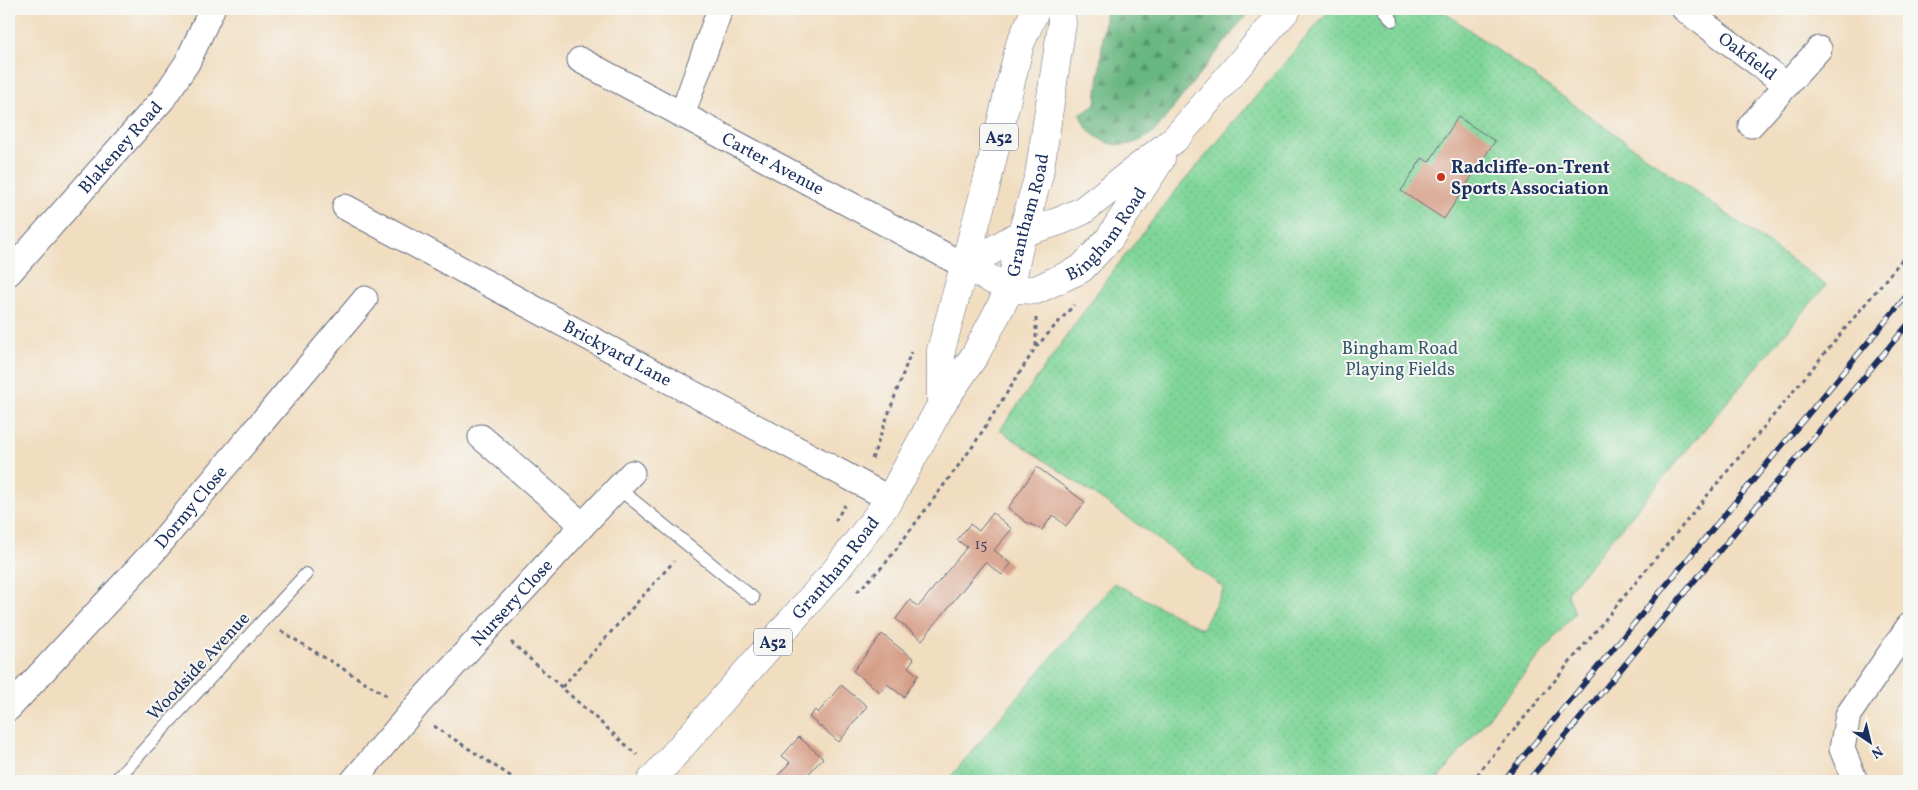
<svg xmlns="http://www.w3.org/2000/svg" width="1918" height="790" font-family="Vollkorn,serif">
  <defs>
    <pattern id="forest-firs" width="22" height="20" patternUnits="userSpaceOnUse" patternTransform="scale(1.25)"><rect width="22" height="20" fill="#67b680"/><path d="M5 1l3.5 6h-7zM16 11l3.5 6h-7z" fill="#54946c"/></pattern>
    <pattern id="park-dots" width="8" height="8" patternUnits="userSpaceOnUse" patternTransform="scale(1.25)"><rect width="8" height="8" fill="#7fd598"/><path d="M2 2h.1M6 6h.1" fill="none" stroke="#6db785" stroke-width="1.8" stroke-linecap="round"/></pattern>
  </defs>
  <rect width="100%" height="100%" fill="#f6f6f2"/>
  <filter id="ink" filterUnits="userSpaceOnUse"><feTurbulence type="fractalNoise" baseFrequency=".02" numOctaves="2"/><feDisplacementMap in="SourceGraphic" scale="10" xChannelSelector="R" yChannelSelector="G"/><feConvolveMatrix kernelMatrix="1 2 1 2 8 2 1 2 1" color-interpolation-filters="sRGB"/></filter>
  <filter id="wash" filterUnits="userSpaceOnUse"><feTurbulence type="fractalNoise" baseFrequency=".0096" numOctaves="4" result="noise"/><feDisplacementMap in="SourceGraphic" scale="20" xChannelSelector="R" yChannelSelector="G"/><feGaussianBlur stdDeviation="1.12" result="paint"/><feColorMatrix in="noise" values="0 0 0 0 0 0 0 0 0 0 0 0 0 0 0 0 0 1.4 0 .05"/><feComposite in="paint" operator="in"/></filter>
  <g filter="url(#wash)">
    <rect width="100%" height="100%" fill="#f1ddbf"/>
    <!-- forest -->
    <path fill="url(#forest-firs)" stroke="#41726f" d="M1106,9H1251L1155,131C1150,134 1146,138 1141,140C1117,153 1087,139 1080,114L1096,103Z"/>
    <!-- park -->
    <path fill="url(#park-dots)" stroke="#4d827b" d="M1330,9H1365L1371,13L1374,9H1440L1826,285L1567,592L1575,613L1436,781H947L1114,583L1202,629L1224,588L1140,526L1000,430L1109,276L1174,193Z"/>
    <g id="blocks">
      <!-- building -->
      <path fill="#d69d86" d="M1458,117L1495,141L1444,219L1401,191L1422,158L1429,162Z
        M1037,467L1085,502L1066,526L1053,515L1042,530L1026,522L1008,508Z
        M993,513L1012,529L994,550L1011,564L1002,575L985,562L922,640L896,619L910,600L918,607L967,547L957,540L970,524L979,531Z
        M882,634L914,659L908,667L918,675L904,697L887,684L880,692L853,671Z
        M841,685L867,706L839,742L809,717L815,710L818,713Z
        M799,737L823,758L802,781H773L790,762L782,756Z"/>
    </g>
  </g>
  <g filter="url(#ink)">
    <use href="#blocks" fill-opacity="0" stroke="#666c80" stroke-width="1"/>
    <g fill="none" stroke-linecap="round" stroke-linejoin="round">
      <defs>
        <path id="service" d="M1383,9L1392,20
          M618,488L753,598
          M115,781L306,574"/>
        <g id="minor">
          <path id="s1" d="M1684,9L1787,85"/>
          <path id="s2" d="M580,60L965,266"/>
          <path d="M682,115L720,9"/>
          <path d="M1751,125L1819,49"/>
          <path id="s3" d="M345,207L890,499"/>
          <path id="s4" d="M9,273L162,100L187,63L212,9"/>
          <path d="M583,525L632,473"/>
          <path id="s5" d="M9,708L153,552L365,299"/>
          <path id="s6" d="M353,781L420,702L583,525L481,437"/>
          <path d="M1855,781L1842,749L1848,715L1909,626"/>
        </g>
        <g id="tertiary">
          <path d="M965,266L1022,233L1060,221L1082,211L1175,139L1287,9"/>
          <path id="s7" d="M965,266L1010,289L1036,290L1081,269L1109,239L1161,159"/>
        </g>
        <g id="trunk">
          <path d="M941,405V350L985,190L1020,44L1036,9"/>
          <path id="s8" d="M651,781L836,570L890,499L941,405L975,355L1010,289L1022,233L1039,175L1062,24L1061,9"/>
        </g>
      </defs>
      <!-- service casing -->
      <use href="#service" stroke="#666c80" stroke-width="14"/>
      <!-- minor casing -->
      <use href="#minor" stroke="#666c80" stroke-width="27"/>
      <!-- tertiary casing -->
      <use href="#tertiary" stroke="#666c80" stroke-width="29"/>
      <!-- trunk casing -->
      <use href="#trunk" stroke="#666c80" stroke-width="29"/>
      <!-- path -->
      <path stroke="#666c80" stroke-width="3" stroke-dasharray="4 4" stroke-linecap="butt" d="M1036,346V317
        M872,459L911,352
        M835,521L845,505
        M857,592L885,564L973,446L1036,347L1074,305
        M281,631L389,697
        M511,642L637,755
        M562,687L674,561
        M434,726L518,781
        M1472,781L1909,251"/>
      <!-- service -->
      <use href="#service" stroke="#fff" stroke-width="12"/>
      <!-- minor -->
      <use href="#minor" stroke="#fff" stroke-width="25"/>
      <!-- tertiary -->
      <use href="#tertiary" stroke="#fff" stroke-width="28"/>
      <!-- trunk -->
      <use href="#trunk" stroke="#fff" stroke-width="28"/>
      <defs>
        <path id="rail" d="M1503,781L1909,293
          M1528,781L1909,323"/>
      </defs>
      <!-- rail casing -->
      <use href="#rail" stroke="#1b2f5e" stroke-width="5.5"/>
      <!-- rail -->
      <use href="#rail" stroke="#f6f6f2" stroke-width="4" stroke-dasharray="11" stroke-linecap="butt"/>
    </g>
  </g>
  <!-- markers -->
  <circle fill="#c8321e" stroke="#f6f6f2" stroke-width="2" cx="1441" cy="177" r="5"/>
  <g text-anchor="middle" stroke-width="4" stroke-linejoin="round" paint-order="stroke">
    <!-- number labels -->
    <g font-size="15" fill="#4a4a68">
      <text x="981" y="549">15</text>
    </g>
    <!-- shield labels -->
    <g fill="#f6f6f2" stroke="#5d6b8a" stroke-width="1">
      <rect x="980" y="123.5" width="38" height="27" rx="4"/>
      <rect x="754" y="628.5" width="38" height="27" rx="4"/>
    </g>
    <g font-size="16" font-weight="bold" fill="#1b2f5e">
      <text x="999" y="143">A52</text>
      <text x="773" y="648">A52</text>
    </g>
    <!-- street labels -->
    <g font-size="18" fill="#1b2f5e" stroke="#f6f6f2">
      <text dy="6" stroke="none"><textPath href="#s1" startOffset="79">Oakfield</textPath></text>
      <text dy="6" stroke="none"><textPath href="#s4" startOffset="168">Blakeney Road</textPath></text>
      <text dy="6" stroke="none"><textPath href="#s2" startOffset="219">Carter Avenue</textPath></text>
      <text dy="6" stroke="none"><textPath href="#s8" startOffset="688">Grantham Road</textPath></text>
      <text dy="6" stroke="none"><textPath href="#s7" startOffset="169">Bingham Road</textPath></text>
      <text dy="6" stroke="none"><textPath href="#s3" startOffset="309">Brickyard Lane</textPath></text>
      <text dy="6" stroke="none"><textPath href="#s5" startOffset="271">Dormy Close</textPath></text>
      <text dy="6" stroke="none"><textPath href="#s8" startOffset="282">Grantham Road</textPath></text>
      <text dy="6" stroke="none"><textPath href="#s6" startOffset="239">Nursery Close</textPath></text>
      <text transform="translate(198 666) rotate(-47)" y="6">Woodside Avenue</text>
    </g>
    <!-- poi labels -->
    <g font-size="18" font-weight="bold" fill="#1b2f5e" stroke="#f6f6f2" text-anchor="start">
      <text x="1451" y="173">Radcliffe-on-Trent<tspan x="1451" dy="21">Sports Association</tspan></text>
    </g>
    <!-- park labels -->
    <g font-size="18" fill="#34586c" stroke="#f6f6f2">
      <text x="1400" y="354">Bingham Road<tspan x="1400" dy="21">Playing Fields</tspan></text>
    </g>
  </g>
  <!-- margin -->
  <rect width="1918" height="790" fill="none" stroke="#f6f6f2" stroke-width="30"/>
  <!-- north arrow -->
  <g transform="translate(1870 742) rotate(145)" stroke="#f6f6f2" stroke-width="4" paint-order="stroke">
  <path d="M0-4L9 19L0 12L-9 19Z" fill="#1b2f5e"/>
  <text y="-8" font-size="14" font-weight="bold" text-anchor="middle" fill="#1b2f5e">N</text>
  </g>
</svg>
